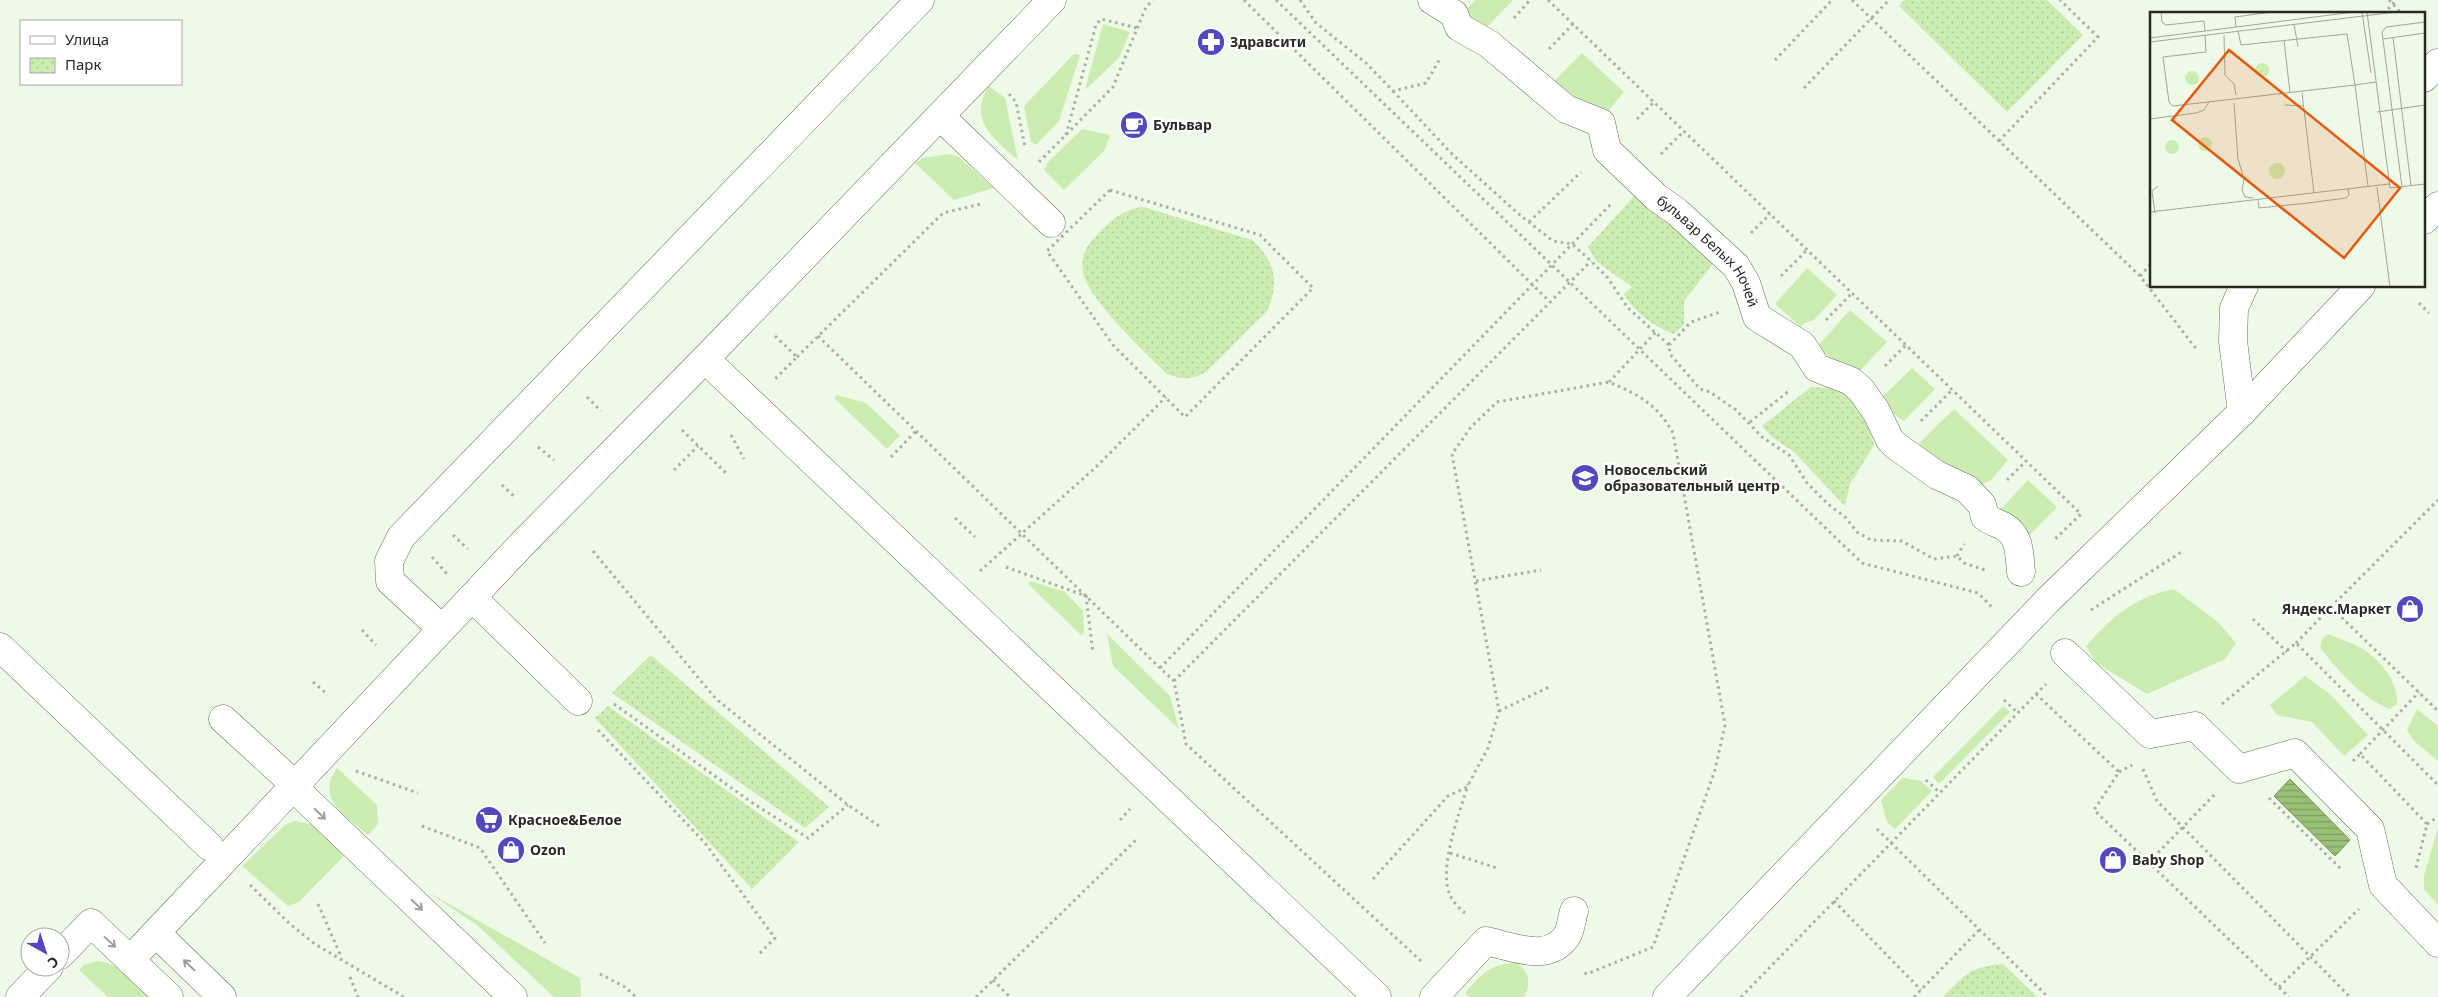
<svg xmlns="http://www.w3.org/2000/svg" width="2438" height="997" font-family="'Noto Sans',sans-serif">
  <defs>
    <pattern id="park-dots" width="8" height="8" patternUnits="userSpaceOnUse" patternTransform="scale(1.25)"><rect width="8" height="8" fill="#ccedb2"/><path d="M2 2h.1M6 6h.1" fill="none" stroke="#afcb99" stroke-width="1.8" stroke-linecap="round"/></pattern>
    <pattern id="water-rules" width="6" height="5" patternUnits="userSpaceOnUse" patternTransform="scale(1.25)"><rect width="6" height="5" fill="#99c077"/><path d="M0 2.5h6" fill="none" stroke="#7d9c61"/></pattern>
  </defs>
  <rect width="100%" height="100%" fill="#eff9e8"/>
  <!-- green -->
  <path fill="#ccedb2" d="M1475,0H1513L1487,27L1463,14Z
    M1103,24L1130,32L1119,58L1085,90Z
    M1582,53L1624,92L1604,116L1571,101L1552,83Z
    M1074,54L1080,55L1059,121L1036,145L1031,142L1024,106Z
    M989,86L1005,98L1018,160C994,140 967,119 989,86Z
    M1082,129L1110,135L1105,150L1064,190L1044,170L1048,162Z
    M950,154L959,157L993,188L954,200L915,163L923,158Z
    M1807,268L1837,295L1814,320L1804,323L1801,327L1775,304Z
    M1850,310L1887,342L1856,375L1850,373L1817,347Z
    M1912,368L1935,389L1904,421L1882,406L1878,401Z
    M837,395L866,403L900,435L887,449L834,398Z
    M1954,409L2008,460L1991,480L1977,487L1934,466L1919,443Z
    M2028,480L2057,507L2024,541L1999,511Z
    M1031,581L1065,592L1083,611L1084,633L1081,635L1028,584Z
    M2174,589L2218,622L2236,643L2225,659L2147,694L2096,663L2086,646C2112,617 2134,597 2174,589Z
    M1107,634L1170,696L1179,729L1113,666Z
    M2328,634C2340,639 2357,644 2367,652C2384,665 2398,683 2397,704L2390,709C2361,698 2339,671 2320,648L2322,639Z
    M2305,676L2330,694L2368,735L2344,756L2312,722L2277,715L2270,705Z
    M2003,706L2010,712L1939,784L1933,777Z
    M2417,709L2438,726V761L2413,740L2407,730Z
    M337,768L377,805L378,824L368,835C346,816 315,800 337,768Z
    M1903,778L1921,781L1932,791L1895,829L1887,822L1881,800Z
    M295,821L314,825L344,856L299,902L288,906L242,866L285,825Z
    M2438,827V905L2424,889V876Z
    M426,891L580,978L581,997H554L477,925Z
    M97,961C119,962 134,982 149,997H108L79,970L84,965Z
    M1516,963C1529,970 1532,985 1524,997H1469L1465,993C1481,975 1490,963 1516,963Z"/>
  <!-- park -->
  <path fill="url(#park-dots)" d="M1904,0H2047L2083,35L2007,112L1899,6Z
    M1636,194L1716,260L1684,301V325L1674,334C1654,327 1635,313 1624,294L1632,287L1597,262L1588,247Z
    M1143,207L1252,240C1275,260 1280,283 1267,311L1207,371C1193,380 1182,380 1167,374C1146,353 1086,298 1083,271C1080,253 1089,243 1101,231C1114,218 1124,209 1143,207Z
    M1811,387C1819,388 1831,387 1838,390C1859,401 1869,424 1874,445L1850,484L1845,506L1794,452L1772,437L1762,426Z
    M651,655L829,807L805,828L612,693Z
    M608,706L799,842L752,889L595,718Z
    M2003,964L2037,997H1943C1964,975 1972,966 2003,964Z"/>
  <!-- water -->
  <path fill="url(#water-rules)" stroke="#77935e" d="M2290,779L2350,840L2335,856L2274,796Z"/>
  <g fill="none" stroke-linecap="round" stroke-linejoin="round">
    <defs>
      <g id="minor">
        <path id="s1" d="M1432,0L1454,14L1459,27L1489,44L1566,109L1601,123L1607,150L1656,197L1677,212L1736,266L1746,283L1757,317L1802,345L1817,368L1851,381L1861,390L1876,411L1890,440L1896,446L1937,475L1967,489L1982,505L1985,517C1991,521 1997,523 2003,526C2021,536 2019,555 2021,572"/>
        <path d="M2424,78L2438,63"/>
        <path d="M940,116L1051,223"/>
        <path d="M2424,220L2438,206"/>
        <path d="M705,359L1377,997"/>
        <path d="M2242,412L2233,341L2234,308L2244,286"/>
        <path d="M483,608L578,701"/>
        <path d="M442,629L390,581L389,561L401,537L920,0"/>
        <path d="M0,647L209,846"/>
        <path d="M2065,653L2150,734L2195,726L2239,769L2295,753L2370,829L2383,885L2438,943"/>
        <path d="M223,719L295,785"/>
        <path d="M293,787L513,997"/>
        <path d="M156,933L222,997"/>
        <path d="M60,955L91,923L169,997"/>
        <path d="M130,960L525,541L705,359L1052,0"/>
        <path d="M20,997L49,967"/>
        <path d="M1434,997L1486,941C1513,947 1550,964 1568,934C1571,927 1572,918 1574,911"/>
        <path d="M1667,997L2049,599L2242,412L2361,286"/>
      </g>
    </defs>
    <!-- minor casing -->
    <use href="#minor" stroke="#697162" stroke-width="29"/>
    <!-- path -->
    <path stroke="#a8b0a3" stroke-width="3" stroke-dasharray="2.5 4" stroke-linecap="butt" d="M1244,0L1550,302
      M1276,0L1862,563L1978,593L1992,607
      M1300,0L1316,23L1366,63L1393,91L1426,83L1441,57
      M1548,0L2081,514L2053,541
      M1852,0L2140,276L2197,350
      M2389,0L2402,14
      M2384,14L2396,0
      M1514,18L1530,0
      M1549,49L1573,24
      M1775,60L1832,0
      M1804,88L1889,0
      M1393,91L1453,155L1521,216L1553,241L1572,244L1591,261L1608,278L1627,307L1669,345L1670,354L1700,389L1710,392L1736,410L1762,437L1789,455L1807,483L1828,504L1845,517L1857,532L1871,540L1902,541L1934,559L1957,556L1964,563L1985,570
      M1009,94L1016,102L1025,147
      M1637,119L1654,102
      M1066,135L1096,25L1101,19L1137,28
      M1999,141L2098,37L2060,0
      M1661,154L1684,131
      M1039,162L1113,87L1146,7L1153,0
      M1110,190L1260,235L1313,288L1185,417L1113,345L1047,251Z
      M1529,222L1581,172
      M1751,233L1770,214
      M1781,276L1807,250
      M2140,276L2152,263
      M2419,303L2429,313
      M1826,320L1852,293
      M775,336L797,357L775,379
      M818,336L1160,668
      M1669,345L1691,322L1720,312
      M797,357L943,213L981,204
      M1885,366L1906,345
      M1609,382L1656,332
      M587,397L601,411
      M1921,421L1952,390
      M1750,422L1790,390
      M682,430L728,475
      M731,435L744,459
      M538,447L554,460
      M891,457L916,431
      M674,470L698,446
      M2007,480L2026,461
      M502,485L516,498
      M955,518L975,537
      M453,535L468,549
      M593,551L716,699L848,805L882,828
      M1957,556L1964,544
      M432,557L447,574
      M1006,567L1086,596L1093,653
      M980,571L1096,467L1166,397
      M1476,581L1541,570
      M2331,607L2438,500
      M2091,610L2183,551
      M2253,619L2287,652
      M362,630L376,645
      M2296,643L2331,607L2438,711
      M1174,681L1591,261
      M313,682L328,695
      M2036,694L2119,772L2094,810L2289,997
      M2004,700L2017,712
      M614,704L754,804L808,838L848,805
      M2222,704L2296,643L2438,785
      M1499,711L1549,687
      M598,730L705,843L775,938L757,956
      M2360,754L2419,692
      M2353,761L2360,754L2427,824L2416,868
      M2143,769L2157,801L2350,997
      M356,771L418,793
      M2119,772L2132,765
      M1926,780L1939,792
      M2269,798L2341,869
      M1120,820L1130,809
      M2427,824L2438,817
      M422,826L480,848L545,943
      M1877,829L2048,997
      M1450,853L1497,868
      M2149,862L2215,794
      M1373,879L1448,796L1467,787L1488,748L1499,711L1452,454L1471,427L1497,402L1609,382C1639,395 1657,404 1673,433L1725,725L1715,770L1653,947L1587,974L1582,972
      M250,885L290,924L315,944L404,997
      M1834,901L1921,990
      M318,904L340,954
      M1465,913C1460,909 1452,901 1450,895C1438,867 1460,813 1468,784
      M1421,961L1186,744L1174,681L1160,668L1612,203
      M600,974L625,987L636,997
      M350,977L358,997
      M993,980L1010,997
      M2279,987L2359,909
      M976,997L1138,838
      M1741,997L2046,684
      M1914,997L1979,930"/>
    <!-- minor -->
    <use href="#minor" stroke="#fff" stroke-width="28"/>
  </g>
  <!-- one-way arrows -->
  <defs><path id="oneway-shaft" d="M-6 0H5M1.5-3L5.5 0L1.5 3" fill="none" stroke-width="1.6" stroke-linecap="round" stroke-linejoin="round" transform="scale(1.25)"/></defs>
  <g stroke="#9ea09d">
    <use href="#oneway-shaft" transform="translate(320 814) rotate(44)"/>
    <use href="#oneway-shaft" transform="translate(417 905) rotate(44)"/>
    <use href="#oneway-shaft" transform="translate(110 942) rotate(43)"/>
    <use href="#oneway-shaft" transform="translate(189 965) rotate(-136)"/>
  </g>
  <!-- icons -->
  <defs>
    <symbol id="pharmacy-disc" viewBox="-11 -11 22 22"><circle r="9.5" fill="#5448c0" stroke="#fff"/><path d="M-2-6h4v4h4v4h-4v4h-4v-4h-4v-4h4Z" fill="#fff"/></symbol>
    <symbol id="cafe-disc" viewBox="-11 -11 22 22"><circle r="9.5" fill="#5448c0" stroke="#fff"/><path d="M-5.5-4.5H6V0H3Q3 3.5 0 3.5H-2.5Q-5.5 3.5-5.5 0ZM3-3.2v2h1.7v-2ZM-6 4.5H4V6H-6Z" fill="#fff"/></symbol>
    <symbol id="school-disc" viewBox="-11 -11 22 22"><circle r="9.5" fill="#5448c0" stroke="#fff"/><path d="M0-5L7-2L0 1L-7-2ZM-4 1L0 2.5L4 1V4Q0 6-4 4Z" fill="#fff"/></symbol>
    <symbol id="shop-disc" viewBox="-11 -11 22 22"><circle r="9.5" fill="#5448c0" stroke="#fff"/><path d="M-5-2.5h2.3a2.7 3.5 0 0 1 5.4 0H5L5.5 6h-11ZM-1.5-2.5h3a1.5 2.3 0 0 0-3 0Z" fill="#fff"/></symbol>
    <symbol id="supermarket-disc" viewBox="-11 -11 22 22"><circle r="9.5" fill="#5448c0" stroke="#fff"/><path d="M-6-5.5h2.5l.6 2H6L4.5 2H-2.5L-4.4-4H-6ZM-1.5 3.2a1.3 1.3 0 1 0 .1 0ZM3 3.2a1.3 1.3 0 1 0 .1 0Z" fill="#fff"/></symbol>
  </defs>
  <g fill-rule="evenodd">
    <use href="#pharmacy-disc" x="1195" y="26" width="32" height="32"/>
    <use href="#cafe-disc" x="1118" y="109" width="32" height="32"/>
    <use href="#school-disc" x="1569" y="462" width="32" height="32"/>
    <use href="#shop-disc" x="2394" y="593" width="32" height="32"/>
    <use href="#supermarket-disc" x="473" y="804" width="32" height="32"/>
    <use href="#shop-disc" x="495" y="834" width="32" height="32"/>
    <use href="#shop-disc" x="2097" y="844" width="32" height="32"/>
  </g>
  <g text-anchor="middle" stroke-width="5" stroke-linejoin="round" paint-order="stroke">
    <!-- poi labels -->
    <g font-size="14" font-weight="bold" fill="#282b25" stroke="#fff" text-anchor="start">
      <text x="1230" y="47">Здравсити</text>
      <text x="1153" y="130">Бульвар</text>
      <text x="1604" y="475">Новосельский<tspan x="1604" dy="16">образовательный центр</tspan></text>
      <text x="2391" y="614" text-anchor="end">Яндекс.Маркет</text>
      <text x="508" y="825">Красное&amp;Белое</text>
      <text x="530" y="855">Ozon</text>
      <text x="2132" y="865">Baby Shop</text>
    </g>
    <!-- street labels -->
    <g font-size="14" fill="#282b25" stroke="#fff">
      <text dy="5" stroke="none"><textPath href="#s1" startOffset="385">бульвар Белых Ночей</textPath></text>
    </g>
  </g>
  <!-- overview -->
  <g transform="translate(2150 12)">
    <rect width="275" height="275" fill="#eff9e8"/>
    <path d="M105 58a7 7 0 1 1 14 0a7 7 0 1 1-14 0ZM35 66a7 7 0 1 1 14 0a7 7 0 1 1-14 0ZM48 132a7 7 0 1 1 14 0a7 7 0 1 1-14 0ZM15 135a7 7 0 1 1 14 0a7 7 0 1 1-14 0ZM119 159a8 8 0 1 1 16 0a8 8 0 1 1-16 0Z" fill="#ccedb2"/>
    <path fill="none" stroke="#9fa79a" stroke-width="1" d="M11,0L12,10L16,13L54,9L55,19M212,0L221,61M217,0L240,176L275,172M144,12L148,35M86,15L85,5L122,0M55,23L56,40L13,45L19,90L23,94L205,73L197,22L91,33L88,19M74,23L75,63L84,72L86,83M243,25L261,174M0,26L204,0M233,27L275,21M134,28L140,81M0,30L246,0M152,81L164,181M84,91L88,147L94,167L92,178L95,185L103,186M135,93L153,94M227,100L275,93M0,107L46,101L54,98L59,90M218,174L205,73L226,70M227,175L240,275M252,175L232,20L236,15L275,10M108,188L109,196L158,191L196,186L199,183L198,177M0,200L239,172M5,201L2,179L8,174"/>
    <path fill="#e8590c" fill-opacity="0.15" stroke="#e8590c" stroke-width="2.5" d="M79,38L250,176L194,246L22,108Z"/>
    <rect width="275" height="275" fill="none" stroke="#282b25" stroke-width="2.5"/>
  </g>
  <!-- legend -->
  <rect x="20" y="20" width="162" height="65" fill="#ffffff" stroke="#a9aaa8"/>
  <rect x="30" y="36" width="25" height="8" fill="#ffffff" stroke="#a9aaa8"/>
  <text x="65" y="45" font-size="15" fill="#282b25">Улица</text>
  <rect x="30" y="58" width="25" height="15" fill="url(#park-dots)" stroke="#a9aaa8"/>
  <text x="65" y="70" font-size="15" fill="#282b25">Парк</text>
  <!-- north arrow -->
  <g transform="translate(45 952) rotate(141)"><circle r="24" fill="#ffffff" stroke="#a9aaa8"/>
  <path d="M0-4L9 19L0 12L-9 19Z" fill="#5448c0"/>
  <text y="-8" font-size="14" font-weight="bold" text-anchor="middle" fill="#282b25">С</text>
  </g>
</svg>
